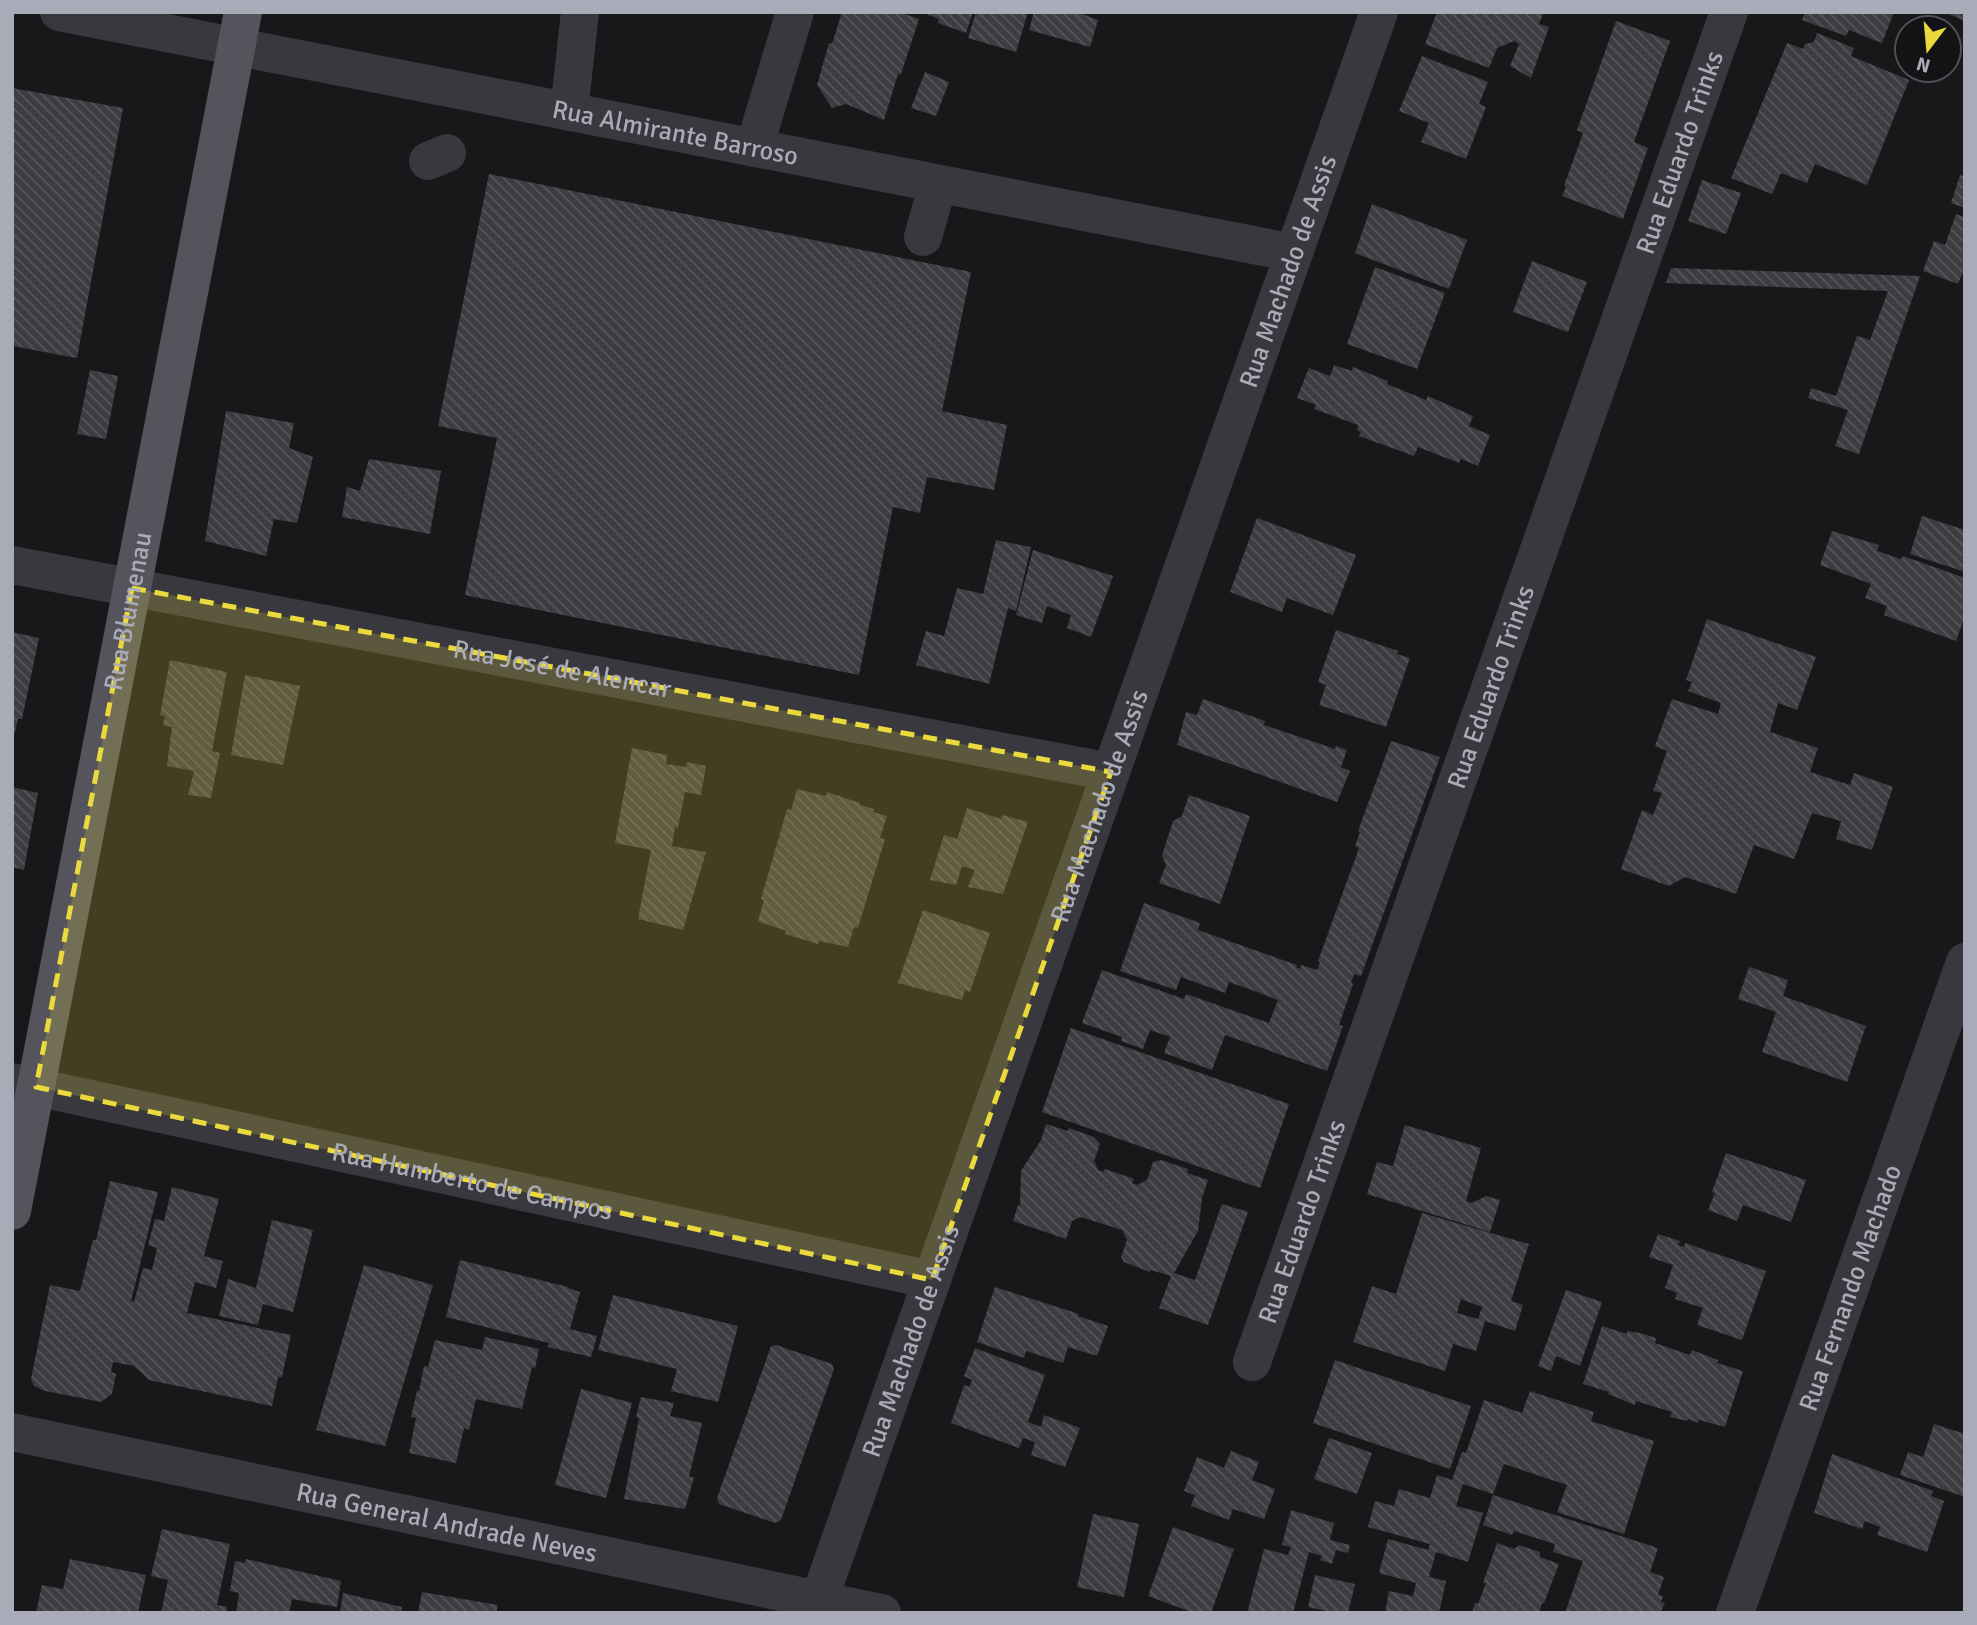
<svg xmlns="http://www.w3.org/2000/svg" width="1977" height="1625" font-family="Signika,sans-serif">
  <defs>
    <pattern id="building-back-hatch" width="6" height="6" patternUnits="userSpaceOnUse" patternTransform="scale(1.75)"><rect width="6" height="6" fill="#3d3c40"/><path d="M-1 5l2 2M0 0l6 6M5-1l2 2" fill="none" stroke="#56565a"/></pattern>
  </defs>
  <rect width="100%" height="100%" fill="#181719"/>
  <!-- building -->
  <path fill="url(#building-back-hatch)" fill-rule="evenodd" d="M842,12H899L919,19L901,74H898L884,120L846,104L832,108L817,85L829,43L832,44Z
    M921,12H973L966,33L938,23L939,19Z
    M976,12H1028L1016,52L968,38Z
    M1034,12H1077L1098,20L1090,47L1029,30Z
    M1437,12H1544L1539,24L1549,27L1531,78L1510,66L1519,44L1514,41L1497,48L1489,68L1425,44Z
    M1805,12H1894L1882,43L1849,30L1846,36L1802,20Z
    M1943,12H1965V21Z
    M1616,21L1670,41L1634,142L1648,148L1623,219L1562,196L1566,187L1564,186L1583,133L1577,130Z
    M1817,33L1854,48L1851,56L1909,80L1867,185L1815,164L1807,183L1781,173L1772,194L1731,178L1787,43L1803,49L1805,44L1814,42Z
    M1422,56L1488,82L1479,104L1486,107L1466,159L1421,142L1429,123L1399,111Z
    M925,72L949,82L936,116L911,108Z
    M12,88L123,108L77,358L12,346Z
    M489,174L971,272L942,411L1007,425L994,490L927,477L920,513L893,507L859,675L465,595L497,438L438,426Z
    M1960,175L1965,177V208L1951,203Z
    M1702,180L1741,193L1726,234L1688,221Z
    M1372,204L1467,240L1449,289L1355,253Z
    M1956,214L1965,217V267L1958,284L1923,271L1934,241L1945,245Z
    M1532,261L1587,282L1568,332L1513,312Z
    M1375,267L1445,293L1417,369L1347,344Z
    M1671,268L1920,276L1859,454L1835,446L1848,410L1808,398L1811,388L1836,396L1857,336L1870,340L1888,291L1666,283Z
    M1334,365L1352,371L1353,367L1388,381L1387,384L1426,400L1428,396L1473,416L1469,426L1490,435L1478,466L1461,459L1459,463L1418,447L1414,456L1359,436L1361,432L1357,430L1358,425L1314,409L1316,405L1297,398L1309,368L1330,376Z
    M90,370L118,376L106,439L77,434Z
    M226,411L294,423L289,448L313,457L297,523L274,519L266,556L205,541Z
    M369,459L441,471L430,534L342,517L347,487L360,491Z
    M1922,516L1965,530V572L1910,554Z
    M1257,518L1356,555L1333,615L1287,598L1282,612L1230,592Z
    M1832,531L1879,545L1877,551L1901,559L1903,556L1965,578V616L1956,641L1884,615L1887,606L1865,598L1871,584L1820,565Z
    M996,540L1031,547L1016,611L1008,608L989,684L916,665L926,631L944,636L957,588L983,594Z
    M1033,550L1113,576L1091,637L1067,628L1071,615L1047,606L1042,623L1016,615Z
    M1707,619L1816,657L1797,710L1778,703L1770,732L1818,748L1810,772L1850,785L1854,773L1893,787L1872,850L1836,839L1841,821L1812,813L1794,859L1754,845L1736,894L1685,877L1669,886L1621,869L1642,810L1653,815L1662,793L1653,791L1667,751L1655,746L1672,699L1718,714L1721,703L1688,691L1692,682L1686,680Z
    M1336,630L1398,651L1397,654L1410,658L1386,727L1319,705L1326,685L1318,682Z
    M12,632L39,638L22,719H18L13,740Z
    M170,660L227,672L212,751L220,753L211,798L188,795L194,771L167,766L172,727L163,725L165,716L160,715Z
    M245,675L300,686L283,765L231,755Z
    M1203,699L1265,721L1264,725L1335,749L1336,746L1347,750L1341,767L1350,771L1337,802L1177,745L1186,712L1197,715Z
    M1391,741L1440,757L1361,976L1354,974L1351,983L1353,984L1339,1025L1343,1026L1327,1071L1225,1035L1212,1070L1164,1053L1170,1037L1150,1030L1143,1049L1121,1041L1122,1037L1082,1023L1102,970L1184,999L1186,994L1269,1023L1278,1000L1257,992L1229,982L1225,993L1181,977L1176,990L1120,971L1144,903L1200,923L1198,930L1297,965L1296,967L1300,969L1301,965L1317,970L1320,962L1318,961L1359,848L1355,846L1360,832L1358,831Z
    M632,748L667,755L666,764L686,767L687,762L706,766L701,795L685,792L678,828L675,827L672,846L706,852L683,930L638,919L651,850L615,843Z
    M12,787L38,793L24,870L12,867Z
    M797,789L826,796L827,792L860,803V805L874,809L873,812L887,816L880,838L885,839L858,928L854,927L848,947L819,941L818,944L785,934L786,931L758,921L764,900L761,899L787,809L791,810Z
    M1189,795L1250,816L1220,904L1159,883L1166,865L1162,855L1173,821L1182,816Z
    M967,808L1001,819L1002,815L1028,822L1003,894L968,887L975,870L962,866L956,885L930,880L944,835L957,839Z
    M923,910L990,933L970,992L965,990L962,1000L898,983Z
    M1749,967L1788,980L1783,996L1866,1026L1847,1082L1762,1052L1776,1012L1738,999Z
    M1071,1028L1289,1104L1260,1188L1042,1112Z
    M1046,1124L1068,1131L1069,1128L1094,1137L1100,1144L1094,1161L1098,1170L1104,1172L1105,1169L1134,1179L1132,1183L1137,1185L1147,1180L1153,1162L1161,1160L1188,1169L1187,1173L1208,1180L1202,1198L1198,1231L1174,1273L1195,1280L1222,1204L1248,1212L1208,1325L1159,1308L1171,1276L1151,1270L1150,1272L1124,1262L1121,1257L1127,1240L1122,1230L1081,1217L1072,1221L1066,1239L1013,1221L1018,1205L1020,1206L1021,1171L1041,1140Z
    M1405,1125L1481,1148L1466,1201L1472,1203L1486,1196L1500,1200L1490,1232L1367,1194L1377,1162L1393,1166Z
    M1726,1153L1806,1180L1791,1222L1743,1205L1737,1221L1708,1210L1715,1193L1712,1192Z
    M110,1181L158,1192L131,1301L134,1302L143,1268L152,1270L157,1248L148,1245L155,1219L164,1221L172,1187L219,1199L204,1256L223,1261L216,1288L195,1282L187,1313L291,1335L282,1377H278L272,1406L149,1380L134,1366L113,1362L111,1372L116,1374L112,1394L101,1402L45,1391L34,1386L31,1379L50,1285L80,1291L93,1240H96Z
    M1422,1213L1529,1244L1511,1301L1523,1305L1515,1331L1485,1321L1476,1351L1453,1344L1445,1371L1353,1342L1372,1286L1396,1294ZM1461,1299L1482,1307L1478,1319L1457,1313Z
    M272,1220L313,1230L293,1312L263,1304L258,1325L219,1316L228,1279L256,1288Z
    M1658,1234L1680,1241L1678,1245L1684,1247L1685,1243L1766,1271L1742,1340L1697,1325L1703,1308L1675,1299L1677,1293L1665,1288L1673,1265L1649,1257Z
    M460,1260L568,1287V1288L580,1292L570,1329L597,1336L591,1357L548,1347L549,1343L446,1317Z
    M364,1265L433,1285L385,1446L316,1430Z
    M995,1287L1079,1314L1078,1316L1108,1326L1097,1356L1068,1347L1063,1363L1026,1351L1024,1358L977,1342Z
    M1566,1290L1602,1302L1580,1366L1556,1356L1551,1371L1538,1366Z
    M613,1295L738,1326L718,1402L671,1391L677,1369L598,1350Z
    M1602,1326L1627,1334V1331L1640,1333L1656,1338L1655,1343L1690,1355L1692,1350L1718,1360L1717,1363L1743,1371L1725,1427L1699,1420L1698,1423L1688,1419L1687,1421L1670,1417L1672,1412L1636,1401L1635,1405L1608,1394L1609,1392L1583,1384Z
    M485,1337L539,1349L535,1368L532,1367L522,1409L476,1399L469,1430L464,1428L456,1463L409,1453L416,1418L411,1417L417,1391H419L424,1366L428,1367L435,1340L482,1350Z
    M776,1345L832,1364L834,1369L781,1520L775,1523L719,1504L717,1498L771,1346Z
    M975,1348L1045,1375L1028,1422L1041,1427L1044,1415L1080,1428L1065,1467L1031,1455L1035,1442L1023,1438L1019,1448L951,1423L964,1385L969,1387L972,1380L964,1376Z
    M1335,1360L1471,1406L1450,1469L1313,1423Z
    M581,1389L632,1403L606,1498L555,1485Z
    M1530,1391L1594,1412L1591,1421L1654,1441L1624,1534L1557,1512L1567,1485L1504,1464L1493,1494L1463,1484L1456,1506L1483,1513L1468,1562L1436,1552L1429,1577L1446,1581L1439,1613H1385L1389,1591L1413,1596L1416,1583L1379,1573L1388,1539L1428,1550L1430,1544L1368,1527L1375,1501L1394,1506L1399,1489L1430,1498L1437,1475L1452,1480L1462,1452L1466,1453L1484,1400L1522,1413Z
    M641,1397L674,1403L670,1416L702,1423L689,1477H694L685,1509L624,1499L639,1418L636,1417Z
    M1934,1424L1965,1434V1497L1900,1475L1908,1452L1923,1457Z
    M1329,1438L1372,1453L1357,1494L1314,1479Z
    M1231,1451L1259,1462L1252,1480L1275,1489L1264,1519L1233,1509L1229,1520L1191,1506L1195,1495L1184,1491L1197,1457L1224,1468Z
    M1832,1454L1933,1491L1931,1496L1944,1501L1927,1552L1877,1535L1880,1527L1865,1521L1862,1529L1814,1513Z
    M1493,1495L1658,1548L1650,1572L1664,1577L1658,1595L1663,1596L1661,1602L1665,1603L1660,1613H1565L1583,1561L1553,1552L1555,1544L1514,1531L1512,1535L1483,1525Z
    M1291,1510L1334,1523L1330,1540L1350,1545L1348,1553L1336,1550L1332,1564L1320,1560L1322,1556L1309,1552L1293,1613H1247L1264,1549L1288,1555L1291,1547L1282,1545Z
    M1093,1514L1139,1524L1124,1597L1077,1587Z
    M1173,1527L1234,1549L1211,1613H1194L1148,1596Z
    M162,1529L230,1544L217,1605L227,1607L226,1613H161L168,1580L151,1576Z
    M1497,1543L1514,1549L1519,1545L1540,1552V1557L1559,1564L1544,1603H1542L1539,1613H1472L1475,1603L1478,1604L1486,1583H1483Z
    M70,1559L146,1575L138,1613H36L42,1585L63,1589Z
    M246,1559L341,1581L337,1607L292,1599L289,1613H236L239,1593L230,1591L235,1561L245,1563Z
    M1315,1575L1355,1584L1348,1613H1335L1308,1607Z
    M422,1592L498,1605L496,1613H418Z
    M343,1593L402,1607L401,1613H340Z"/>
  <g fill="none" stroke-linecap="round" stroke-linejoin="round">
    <!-- minor -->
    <g stroke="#39383e" stroke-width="38">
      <path id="s1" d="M59,12L1294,253"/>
      <path d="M569,112L580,12"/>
      <path d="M754,148L795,12"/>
      <path d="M428,161L447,153"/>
      <path d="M923,237L938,184"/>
      <path id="s2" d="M12,565L1111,772"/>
      <path id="s3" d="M12,1082L932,1280"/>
      <path id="s4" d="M1252,1362L1729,12"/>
      <path id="s5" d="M12,1432L882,1613"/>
      <path id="s6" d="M819,1600L1379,12"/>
      <path id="s7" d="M1735,1613L1965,962"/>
    </g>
    <!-- major -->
    <path stroke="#55545d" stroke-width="38" id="s8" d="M12,1211L243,12"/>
  </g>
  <!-- marked area -->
  <path fill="#eada3e" fill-opacity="0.2" stroke="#eada3e" stroke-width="5" stroke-dasharray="14 9" stroke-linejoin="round" d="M132,588L1111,772L932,1280L36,1087Z"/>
  <g text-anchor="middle" stroke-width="7" stroke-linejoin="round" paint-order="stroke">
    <!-- street labels -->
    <g font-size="26" fill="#aaabb8" stroke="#131214">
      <text dy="9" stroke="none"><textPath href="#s1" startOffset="628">Rua Almirante Barroso</textPath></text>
      <text dy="9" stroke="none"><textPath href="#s4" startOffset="1283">Rua Eduardo Trinks</textPath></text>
      <text dy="9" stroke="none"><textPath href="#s6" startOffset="1409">Rua Machado de Assis</textPath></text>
      <text dy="9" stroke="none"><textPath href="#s8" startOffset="611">Rua Blumenau</textPath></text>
      <text dy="9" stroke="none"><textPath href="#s2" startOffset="560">Rua José de Alencar</textPath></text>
      <text dy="9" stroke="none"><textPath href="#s4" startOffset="716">Rua Eduardo Trinks</textPath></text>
      <text dy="9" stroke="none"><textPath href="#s6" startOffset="842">Rua Machado de Assis</textPath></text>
      <text dy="9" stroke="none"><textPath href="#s3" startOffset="471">Rua Humberto de Campos</textPath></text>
      <text dy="9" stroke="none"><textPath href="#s4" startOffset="149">Rua Eduardo Trinks</textPath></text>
      <text dy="9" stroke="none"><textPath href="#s7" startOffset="345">Rua Fernando Machado</textPath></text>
      <text dy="9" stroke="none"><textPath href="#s6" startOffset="275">Rua Machado de Assis</textPath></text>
      <text dy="9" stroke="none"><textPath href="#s5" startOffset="444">Rua General Andrade Neves</textPath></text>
    </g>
  </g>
  <!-- border -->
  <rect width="1977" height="1625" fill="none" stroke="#aaabb8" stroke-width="28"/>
  <!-- north arrow -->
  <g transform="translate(1928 49) rotate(196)"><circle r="33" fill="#131214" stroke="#4f4f56" stroke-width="2"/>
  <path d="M0-5L12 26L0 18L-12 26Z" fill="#eada3e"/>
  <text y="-10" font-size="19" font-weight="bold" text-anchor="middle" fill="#aaabb8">N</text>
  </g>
</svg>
